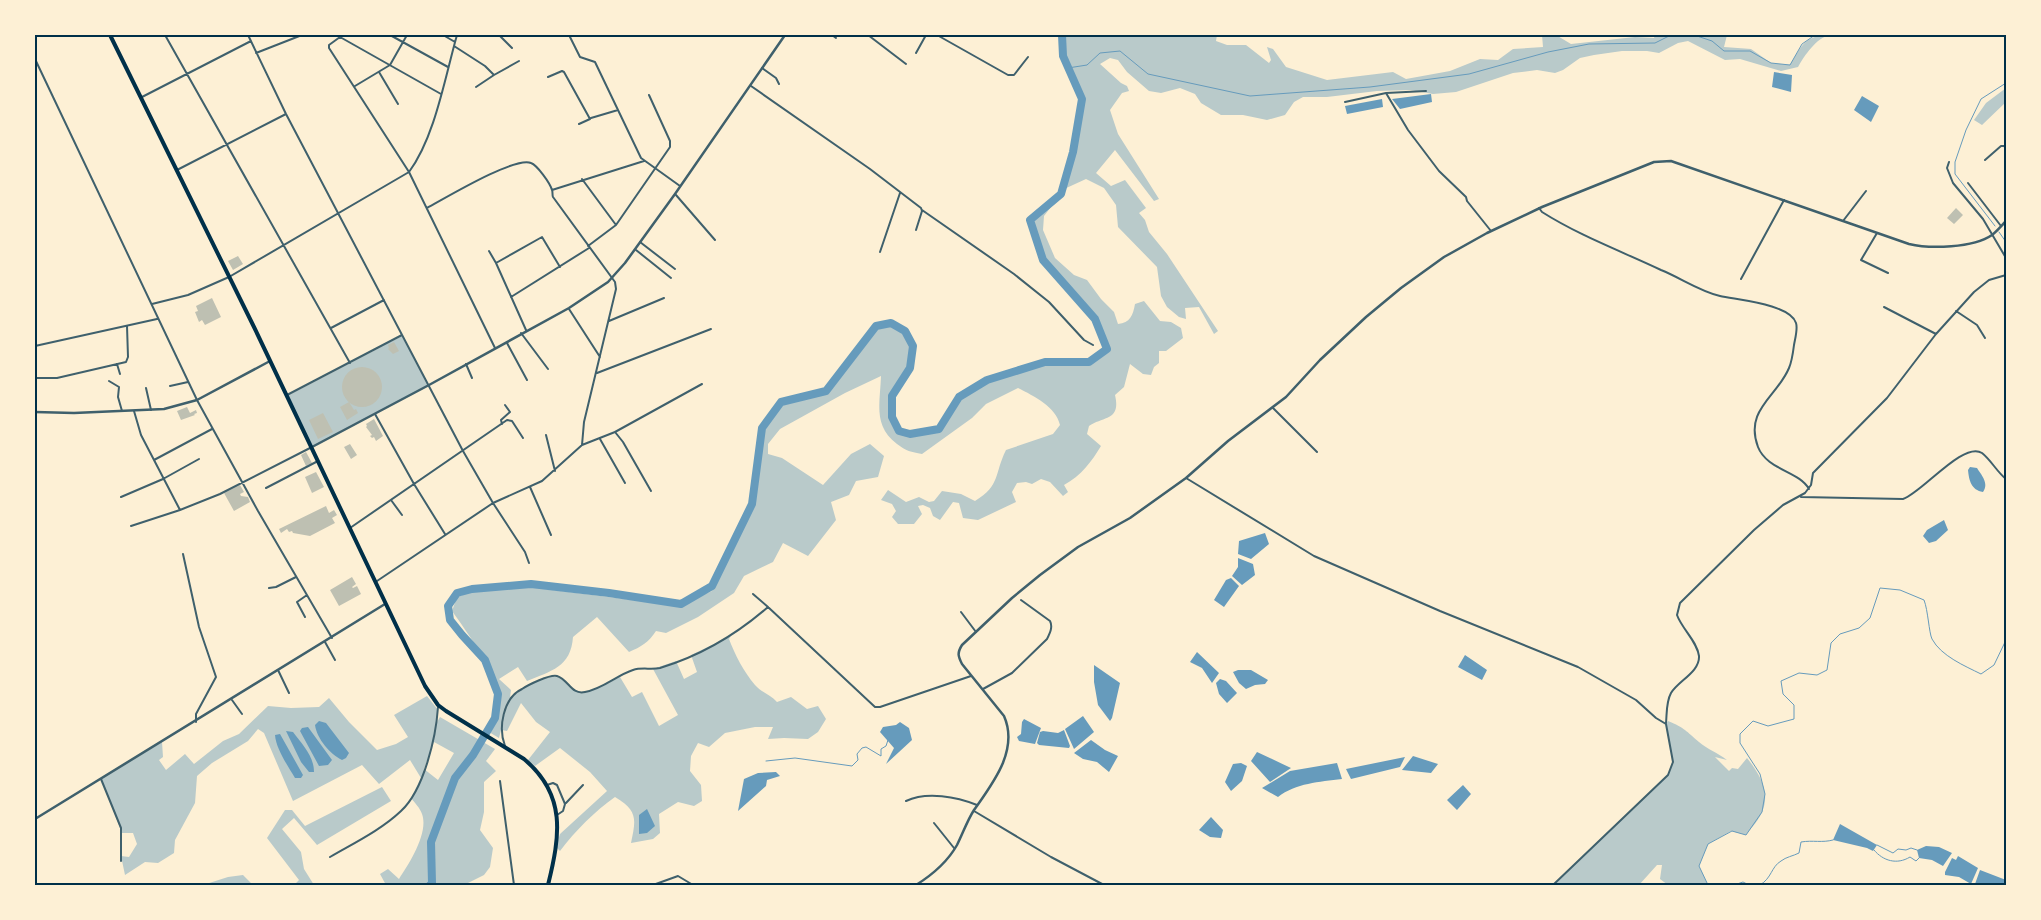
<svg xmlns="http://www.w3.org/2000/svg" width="2041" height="920" font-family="Manrope,sans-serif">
  <rect width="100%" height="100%" fill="#fdf0d5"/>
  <!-- green -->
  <path fill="#b9caca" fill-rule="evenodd" d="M1062,35H1217L1216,41L1227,45H1246L1269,63L1271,60L1267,47L1273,49L1286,67L1327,80L1393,72L1406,79L1450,71L1480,59L1498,60L1513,49L1543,47L1542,35H1550L1551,37V35H1556L1571,44L1635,37L1654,38L1655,35H1727L1724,47L1751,49L1771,63L1790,65C1802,45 1805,35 1830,35C1816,38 1805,55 1798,67L1781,71L1740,59L1725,60L1688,41L1678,43L1659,53L1647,51H1622L1594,55L1580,58L1563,70L1555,73L1537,70L1513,73L1456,92L1433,94L1410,90L1377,91L1327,97H1303L1294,102L1285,115L1267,120L1243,115H1221L1201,103L1195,94L1180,88L1161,93L1149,91L1127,72L1118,60L1110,58L1100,64L1121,83L1127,86L1129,91L1122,93L1110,110L1118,134L1159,199L1154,201L1115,150L1096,173L1111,186L1125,180L1146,208L1139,213L1145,220L1149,232L1167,254L1218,331L1214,334L1199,307L1185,308L1186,319L1179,317L1167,307L1161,296L1157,267L1118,227L1116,205L1104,188L1086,179L1062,190L1082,99L1063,56Z
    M2006,88V102L1982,125L1974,120L1986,103Z
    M1061,194L1044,216L1043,230L1055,258L1074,275L1087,280L1101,299L1114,312L1118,324C1130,323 1133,315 1135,304L1144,301L1160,321L1171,322L1181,328L1183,338L1166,351H1159V363L1154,367L1151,375L1143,374L1130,364L1124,387L1115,395C1121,421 1104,416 1089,426L1087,434L1101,446C1092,461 1081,476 1064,485L1068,492L1063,496L1050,482L1041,479L1032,484L1026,482L1017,483L1012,492L1016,502L978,520L963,518L959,503L953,502L940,520L933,516L930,508L923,505L918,506L922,514L914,524H898L892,517L896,511L892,504L881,500L888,490L906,502L919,497L929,502L934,501L942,491L961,494L975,501C1001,485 994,474 1006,450L1053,434L1060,425C1056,407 1034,396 1018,388L986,404L972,418L922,454C911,452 906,451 897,444C873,426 880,404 881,376L845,393L780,429L768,444V454L782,458L823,485L851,454L870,444L884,456L878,477L856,481L849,495L831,502L836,520L808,556L783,543L773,562L744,576L734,593L698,617L666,633L656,631C649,642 641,647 629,652L597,617L573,637C571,667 551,671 527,681L518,667L499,679L511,690L510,698C521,689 549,670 562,679C568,683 572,692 580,692C594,692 608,683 620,677L632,697L642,692L659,726L678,715L653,669L676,661L684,679L697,672L691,655L731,636L729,639C735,655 744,672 755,685C761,692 771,695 777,702L791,697L807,709L818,706L826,719L818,732L808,739L784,738L768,739L773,727H755L725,733L709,747L698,743L691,756L690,771L701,785L702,801L694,806L678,802L659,814L660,833L653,839L631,843C636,819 638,811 615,797C594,812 576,830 560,851L556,847L560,834L607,791L590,772L560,748L535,766L528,760L550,732L536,722L521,703L507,731L501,730L499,738L489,732C494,720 498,708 497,695C496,671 466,631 452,611L457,597L471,592L529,587L680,606L712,591L754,506L762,452V428L781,402L826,391L876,326L891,323L905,331L913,346L910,368L892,397V417L899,431L910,434L938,429L959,397L987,380L1045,362H1089L1107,349L1095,319L1043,260L1030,220Z
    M402,336L428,385L311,447L287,396Z
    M427,696L438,710L436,724L440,717L495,749L486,761L496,771L484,782V812L480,830L493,848L490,867L484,875L464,885H386L380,874L388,869L399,879C409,864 429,833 422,814C420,808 415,803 411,798L421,778L410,760L379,784L362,765L293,801L264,733L258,729L248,741L212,763L197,776L195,803L175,840L174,853L158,863L145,862L125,875L121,856L129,857L137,844L133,833H122L101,779L162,742L163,757L159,760L166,770L185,754L194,764L223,741L239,734L268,706L291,708L319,707L329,698L349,722L377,750L396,744L408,737L394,715ZM434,742L454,753L438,780L424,769Z
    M1668,721C1685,728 1686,731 1699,742C1707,749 1718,753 1727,760L1715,757L1729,771L1732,768L1738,769L1747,758C1759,773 1771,792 1762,812C1759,820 1751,828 1746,835L1731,831L1708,844L1699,866L1708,885H1668L1660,879L1662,865H1657L1639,885H1553L1668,775L1673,762L1666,724Z
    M382,787L391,801L317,845L294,818L282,829L301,852L304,869L314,885H294L299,880L267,838L285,810H292L305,826Z
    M243,875L253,885H203L228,877Z"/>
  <!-- water -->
  <path fill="#669bbc" d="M1774,72L1792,75L1791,92L1772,87Z
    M1431,94L1432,102L1400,109L1392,99Z
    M1862,96L1879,106L1871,122L1854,110Z
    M1382,99L1383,107L1347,114L1345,106Z
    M1970,467L1977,468C1982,476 1989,483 1983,492C1971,490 1969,480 1968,470Z
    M1944,520L1948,530L1936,541L1929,543L1923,536L1927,530Z
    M1265,533L1269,544L1251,559L1238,554L1239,541Z
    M1238,558L1253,564L1255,575L1242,585L1232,576L1238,567Z
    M1231,578L1239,586L1224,607L1214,600L1226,580Z
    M1197,652L1219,673L1212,683L1202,668L1190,662Z
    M1465,655L1487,670L1482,680L1458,667Z
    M1094,665L1120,683L1112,718L1110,721L1098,705L1094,682Z
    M1238,670H1251L1268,680L1265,684L1255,685L1246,689L1239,683L1233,672Z
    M1220,679L1226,681L1237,693L1227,703L1219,694L1216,683Z
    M1083,716L1094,732L1074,749L1065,729Z
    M1024,719L1041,728L1035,744L1019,741L1017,737L1021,734L1022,722Z
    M319,721L326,723L349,753L346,758L342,760C330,754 317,739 315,725Z
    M900,722L909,728L912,740L886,764L894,748L880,732L883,727L896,725Z
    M308,727L332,760L328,765L319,766L300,731L302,728Z
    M1064,730L1070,746L1069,748L1039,745L1037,743L1040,732L1043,731L1058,733Z
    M286,731L293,732C302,744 314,756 314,772H309L301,762Z
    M280,734L303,775L301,778H295C288,766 276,749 275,735Z
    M1091,740L1105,750L1118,756L1109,772L1097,762L1083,759L1074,753Z
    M1257,752L1291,768L1270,782L1251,761Z
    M1413,756L1438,764L1431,773L1402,770Z
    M1405,757L1400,767L1351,779L1346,769Z
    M1241,763L1247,766L1242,781L1231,791L1225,782L1233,764Z
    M1337,763L1342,779C1319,782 1296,783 1278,797L1262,788L1290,771Z
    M776,772L780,776L767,780L766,786L738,811L744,779L758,773Z
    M1463,785L1471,794L1457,810L1447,800Z
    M647,809L655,826L647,833L639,834V815Z
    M1211,817L1223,830L1221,838L1210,837L1199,830Z
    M1840,824L1877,845L1873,851L1867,848L1833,840Z
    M1926,846L1939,847L1952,853L1943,866L1932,860L1919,858L1917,850Z
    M1958,856L1978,868L1971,884L1959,877L1945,875V872L1952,858L1956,860Z
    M1980,870L2006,880V885L1975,884Z"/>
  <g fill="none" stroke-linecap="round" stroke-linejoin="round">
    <!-- stream -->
    <path stroke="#669bbc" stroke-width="1" d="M1694,35L1712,41L1724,51H1750L1771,63L1790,65L1802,44L1815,35
      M1068,68L1087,65L1100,53L1120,51L1148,74L1250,96L1370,87L1469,74L1548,52L1589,44L1655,43L1671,35
      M1995,226L1955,174V162L1966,130L1981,99L2006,83
      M1999,232L2006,242
      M766,761L795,758L852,766L858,760L857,754L862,748L866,747L881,756V749L886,746L888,740
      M1877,845L1893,853L1898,849L1906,850L1911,848L1917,850
      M1874,850C1883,861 1897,865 1910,857L1916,861L1919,858
      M1708,885L1699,866L1708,844L1732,831L1746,835L1762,812L1765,794L1760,774L1740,743V734L1753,721L1768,726L1794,719V705L1783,694L1781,681L1799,673L1817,675L1827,670L1831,643L1840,634L1859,628L1870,618L1880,588L1900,590L1924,600C1928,610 1929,633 1932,639C1941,656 1965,666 1981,674L1994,665L2006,640
      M1734,885L1743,882L1749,885
      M1760,885C1772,878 1771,867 1781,861C1786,857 1793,856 1799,853L1801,842C1813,840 1822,843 1833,840"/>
    <!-- river -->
    <path stroke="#669bbc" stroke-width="8" d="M430,885L432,883L431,842L455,778L473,755L495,718L498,694L485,660L462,635L450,620L448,606L457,593L472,589L531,584L609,593L681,604L712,586L752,504L762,428L781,402L826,391L876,326L891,323L905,331L913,346L910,368L892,396V417L899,431L910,434L939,429L959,397L987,380L1045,362H1089L1107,349L1095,319L1043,260L1030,220L1061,194L1073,152L1082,99L1063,56L1062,35"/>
  </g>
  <!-- building -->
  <path fill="#bec0b2" d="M1956,208L1963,215L1954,224L1947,218Z
    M238,256L243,264L233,270L228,261Z
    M212,298L221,317L205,325L202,320L199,322L195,312L198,311L196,306Z
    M394,342L399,351L393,354L388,349L389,348L388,345Z
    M342 387a20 20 0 1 1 40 0a20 20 0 1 1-40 0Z
    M349,402L354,410L356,409L358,413L347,420L340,407Z
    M187,407L190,413L196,410L197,413L194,414L195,415L181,420L177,411Z
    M323,413L333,432L318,439L309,420Z
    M374,419L383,436L376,441L374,437L372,438L370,436L372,435L366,427L367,426L366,424Z
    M350,444L357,455L351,459L344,447Z
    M306,452L312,463L306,466L301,455Z
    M316,472L324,487L312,493L305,477Z
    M240,485L244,492L240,494L241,496L248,497L250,502L234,511L224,493Z
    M326,506L329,513L334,510L337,515L332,518L335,523L310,536L293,533L292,531L289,532L287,529L281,533L279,529Z
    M352,577L356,584L352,587L353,588L357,586L361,594L339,606L330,590Z"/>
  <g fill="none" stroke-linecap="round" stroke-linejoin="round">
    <!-- minor -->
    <path stroke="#3f606c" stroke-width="2" d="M165,35L350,363
      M248,35L286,114L463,451L493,503L525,552L529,563
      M338,35L340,37L441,94
      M390,35L448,67
      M443,35L455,42
      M499,35L512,48
      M569,35L580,57L595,62L641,158L680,186
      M832,35L836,38
      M868,35L906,64
      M937,35L1008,75H1014L1028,57
      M340,37L329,45V48L409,172L495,348
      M454,46L485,66L494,75L519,61
      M256,53L302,35
      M916,53L926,35
      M35,59L197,400L258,511L332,638
      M762,68L776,78L779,84
      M379,72L398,104
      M548,77L562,71L564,72L590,119L579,124
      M355,86L390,65L407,35
      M751,86L870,169L921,208L922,211L916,230
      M476,87L494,75
      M1386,93L1426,91
      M142,97L251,41
      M1345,102L1386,93L1408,130L1439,171L1466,197L1467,201L1491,231
      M591,118L618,110
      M1985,160L2001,146H2004L2006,148
      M1949,162L1947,168L1953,183L1983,219L2006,258
      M177,170L286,114
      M582,179L616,225
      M1968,183L2001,226
      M552,190L644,161
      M676,195L715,240
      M1539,208L1542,212C1580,236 1621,251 1661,270C1681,278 1699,291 1720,296C1737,300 1790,304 1796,323C1798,329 1795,339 1794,345C1793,353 1792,361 1789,368C1777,397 1744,410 1758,447C1767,470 1799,471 1809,489
      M922,210L1014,274L1049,302L1084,340L1093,345
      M1843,221L1866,191
      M1877,233L1861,260L1888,273
      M640,242L675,269
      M588,246L616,225L670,147V141L649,95
      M636,250L671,278
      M489,251L496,263L542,237L560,267
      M880,252L900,193
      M496,263L526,330
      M1741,279L1784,200
      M511,297L589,248
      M152,304L188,295L229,277L409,172C435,137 445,77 457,35
      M1884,307L1936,334
      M569,309L600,357
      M1956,311L1977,325L1985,338
      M609,321L664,298
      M331,328L384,300
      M521,333L548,369
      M507,343L527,380
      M35,346L157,319
      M117,364L120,374
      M466,364L472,378
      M597,373L711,329
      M35,378H57L126,362L128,357L127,326
      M109,381L119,387L118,397L122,411
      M170,386L188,382
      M146,388L151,410
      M287,395L402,335
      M1273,408L1317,452
      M375,414L414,484L445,534
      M502,424L501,420L510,412L505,405
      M615,432L702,384
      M546,435L555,471
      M600,439L625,483
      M582,445L615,432L623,442L651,491
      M154,460L212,429
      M1186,478L1314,556L1440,611L1578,667L1636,700L1656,718L1666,724L1673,762L1668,775L1553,885
      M530,487L551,535
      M266,488L318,461
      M121,497L163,479L199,459
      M1801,497L1903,499C1922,493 1963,441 1982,453C1991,460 1997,472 2006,479
      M391,500L402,515
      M180,510L220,494L310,448
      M131,526L180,510L141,435L134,411
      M350,528L507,420L512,421L523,438
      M183,554L199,627L216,677L196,714V722
      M377,581L493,503L542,481L582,445L584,422L616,289L615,282L553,197C552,195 553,192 552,190C550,183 537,165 531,163C515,156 444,199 427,208
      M269,588L276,587L296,577
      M753,594L768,607
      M961,612L976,632
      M305,617L297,602L307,595
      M325,642L335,660
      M278,670L289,693
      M983,689L1012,673L1047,639C1050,633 1053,627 1050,621L1021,600
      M232,700L242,714
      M1666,723C1667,713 1666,702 1671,693C1678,681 1700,672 1699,656C1697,641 1682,629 1677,615L1680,603L1754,530L1783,505L1805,493L1811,485L1813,473L1887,398L1936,334L1974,292L1989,280L2006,275
      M505,746C498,728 503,698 522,689C528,685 550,674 557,676C569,680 571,695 585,692C603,689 617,675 633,670C642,667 651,670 660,668C700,656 737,634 768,607L875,707H880L971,676
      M101,779L121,828V861
      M500,781L514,885
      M547,785L553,783L557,785L565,804L563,811L557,815
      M906,801C927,791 957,797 977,805
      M566,803L583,785
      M974,811L1051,857L1104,885
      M934,823L954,848
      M330,857C354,843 381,830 401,811C424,790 436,737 438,707
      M653,885L678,876L693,885"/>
    <!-- tertiary -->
    <path stroke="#3f606c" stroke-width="2.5" d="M35,412L74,413L164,409L197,400L270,361
      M312,447L429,385L569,308L608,282L625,263L675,194L785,35
      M35,819L385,604
      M916,885C932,875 948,861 957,845C963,833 967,821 974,810C993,783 1019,750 1004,716L962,664C958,656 957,653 962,645L1012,598L1040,575L1078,547L1130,518L1186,478L1228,441L1286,397L1320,360L1366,317L1401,288L1444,257L1487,233L1542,207L1654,162L1671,161L1909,244C1930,249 1973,248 1992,235C1997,231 2002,225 2006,221"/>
    <!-- trunk -->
    <path stroke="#003049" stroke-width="4" d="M110,35L254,327L425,686L438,705L446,711L524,759C567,795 560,836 548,885"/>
  </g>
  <!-- border -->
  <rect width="2041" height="920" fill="none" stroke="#fdf0d5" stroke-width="72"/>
  <rect x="36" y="36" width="1969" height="848" fill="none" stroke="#003049" stroke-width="2"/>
</svg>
